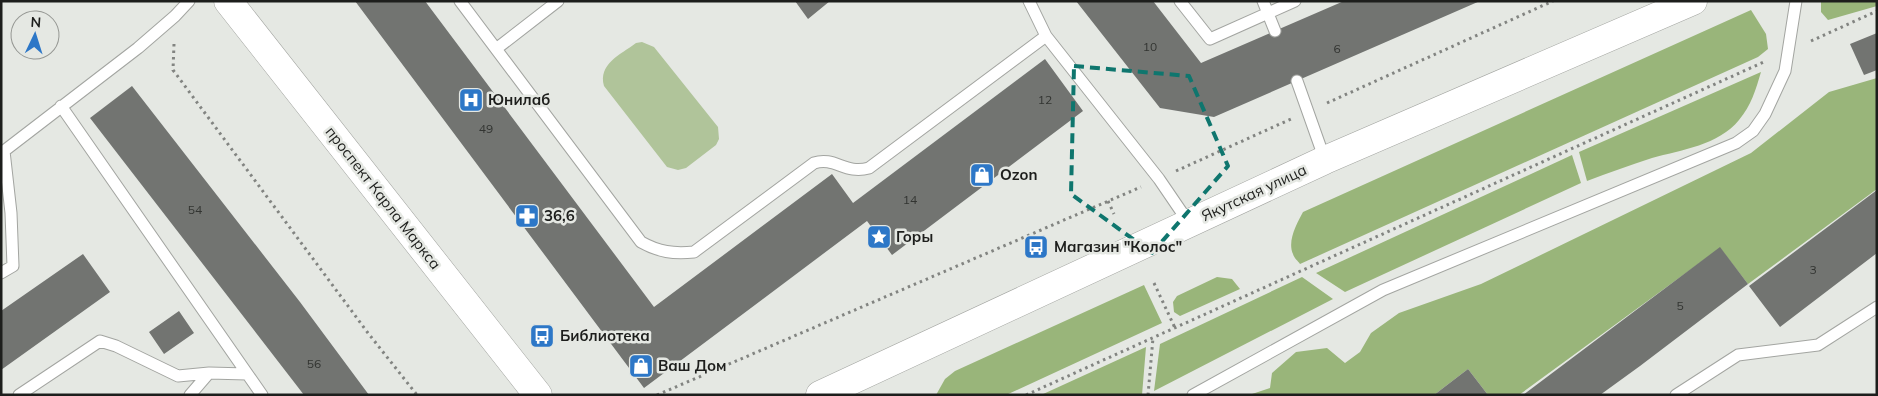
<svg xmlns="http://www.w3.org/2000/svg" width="1878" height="396" font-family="Mulish,sans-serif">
  <rect width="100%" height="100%" fill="#e5e8e3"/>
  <!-- green -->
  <path fill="#b0c49a" d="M642,42L654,47L718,127L719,139L716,145L686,168L678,170L667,167L604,86C598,64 620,55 636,43Z"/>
  <!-- forest -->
  <path fill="#99b57a" d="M1821,1H1877V6L1828,20L1821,12Z
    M1751,10L1766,34L1768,49L1758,57L1300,264C1298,261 1294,258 1293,254C1287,241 1297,223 1303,212Z
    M1761,72C1756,89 1751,106 1739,120C1719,145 1681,150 1652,158C1630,165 1608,173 1587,181L1579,152Z
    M1877,78V189L1748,284L1720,248L1519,395H1488L1468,369L1434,395H1249L1270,388L1272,373L1296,352L1327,348L1345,363L1360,352L1371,333L1399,313L1481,284L1751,153L1829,92Z
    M1572,155L1581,183L1345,292L1316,273Z
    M1217,277L1232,279L1240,289L1180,316L1174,312L1173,302L1177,296Z
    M1302,277L1333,299L1154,391L1160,344Z
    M1144,285L1162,323L1006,395H936L945,379L955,371Z
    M1146,347L1142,395H1041Z"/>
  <!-- building -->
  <path fill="#727471" d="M355,1H425L654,307L832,174L853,203L1045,59L1083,111L892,255L867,221L644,388Z
    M795,1H830L808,19Z
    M1076,1H1153L1201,63L1344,1H1480L1214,117L1160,108Z
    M1877,33V70L1864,75L1850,44Z
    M132,86L300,302L369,395H304L90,118Z
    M1877,190V253L1780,327L1749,286Z
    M1720,247L1748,284L1640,366L1600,395H1523Z
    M83,254L110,292L1,370V311Z
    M179,311L194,333L164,354L149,332Z
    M1468,369L1488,395H1434Z"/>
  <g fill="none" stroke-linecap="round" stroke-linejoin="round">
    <defs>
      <path id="lane" d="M460,1L641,242C659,252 673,254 694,252L814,163C835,156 845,175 869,168L1046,36
        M1029,1L1046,36L1159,179L1189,223
        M1180,1L1210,39L1295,1
        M1263,1L1275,31
        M496,49L558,1
        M1297,81L1325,160
        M61,106L262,395
        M1,273L13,266L11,213L4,151L138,48L175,16L189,1
        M19,395L100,341L116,346L178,376L209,373L247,374
        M190,395L209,373
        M1193,395L1383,290L1736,143L1753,131L1765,114L1785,71L1796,1
        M1676,395L1738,355L1818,345L1877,307"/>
      <path id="secondary" d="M228,1L538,395
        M820,395L1325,160L1693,1"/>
    </defs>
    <!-- lane casing -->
    <use href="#lane" stroke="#a3a5a1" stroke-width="13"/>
    <!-- secondary casing -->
    <use href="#secondary" stroke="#a3a5a1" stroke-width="29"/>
    <!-- path -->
    <path stroke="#828481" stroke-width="3" stroke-dasharray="2.5 4" stroke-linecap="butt" d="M1811,41L1877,11
      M174,44L173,70L368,333L417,395
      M1327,103L1553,1
      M1176,171L1291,119
      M1108,201L1114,214
      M1154,283L1175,328
      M657,395L1141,187
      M1026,395L1766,61
      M1148,395L1153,338"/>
    <!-- lane -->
    <use href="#lane" stroke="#fff" stroke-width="11"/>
    <!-- secondary -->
    <use href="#secondary" stroke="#fff" stroke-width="28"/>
  </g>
  <!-- marked area -->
  <path fill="none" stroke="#0f766e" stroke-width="4" stroke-dasharray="10 6" stroke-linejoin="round" d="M1074,66L1189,76L1228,166L1152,253L1071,194Z"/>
  <!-- icons -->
  <defs>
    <symbol id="hospital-square" viewBox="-11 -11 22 22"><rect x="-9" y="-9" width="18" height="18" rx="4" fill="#2d77c7" stroke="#e5e8e3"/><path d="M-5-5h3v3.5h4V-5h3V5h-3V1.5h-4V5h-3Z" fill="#fff"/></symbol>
    <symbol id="shop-square" viewBox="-11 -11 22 22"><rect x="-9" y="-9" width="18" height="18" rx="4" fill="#2d77c7" stroke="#e5e8e3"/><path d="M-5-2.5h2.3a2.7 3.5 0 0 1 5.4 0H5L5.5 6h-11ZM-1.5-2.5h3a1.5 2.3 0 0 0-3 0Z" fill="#fff"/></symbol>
    <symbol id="pharmacy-square" viewBox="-11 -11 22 22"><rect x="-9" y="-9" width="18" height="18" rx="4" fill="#2d77c7" stroke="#e5e8e3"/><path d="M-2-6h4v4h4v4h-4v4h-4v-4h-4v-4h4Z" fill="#fff"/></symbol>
    <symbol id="sight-square" viewBox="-11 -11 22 22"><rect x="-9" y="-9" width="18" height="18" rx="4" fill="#2d77c7" stroke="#e5e8e3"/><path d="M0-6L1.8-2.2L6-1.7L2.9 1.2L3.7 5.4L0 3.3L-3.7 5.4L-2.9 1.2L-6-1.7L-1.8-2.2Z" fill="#fff"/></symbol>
    <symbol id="bus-square" viewBox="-11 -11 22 22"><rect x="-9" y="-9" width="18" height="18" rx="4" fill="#2d77c7" stroke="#e5e8e3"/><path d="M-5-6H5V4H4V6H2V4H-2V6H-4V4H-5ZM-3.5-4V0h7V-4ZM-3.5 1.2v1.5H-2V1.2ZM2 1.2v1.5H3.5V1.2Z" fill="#fff"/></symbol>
  </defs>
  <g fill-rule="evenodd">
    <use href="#hospital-square" x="457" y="86" width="28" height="28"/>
    <use href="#shop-square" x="968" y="161" width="28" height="28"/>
    <use href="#pharmacy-square" x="513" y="202" width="28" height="28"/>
    <use href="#sight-square" x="865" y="223" width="28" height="28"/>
    <use href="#bus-square" x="1022" y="233" width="28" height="28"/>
    <use href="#bus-square" x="528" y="322" width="28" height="28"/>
    <use href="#shop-square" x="627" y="352" width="28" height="28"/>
  </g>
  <g text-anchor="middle" stroke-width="5" stroke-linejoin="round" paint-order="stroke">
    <!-- number labels -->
    <g font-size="12" fill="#323431">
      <text x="1150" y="51">10</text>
      <text x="1337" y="53">6</text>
      <text x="1045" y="104">12</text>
      <text x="486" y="133">49</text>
      <text x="910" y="204">14</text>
      <text x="195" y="214">54</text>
      <text x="1813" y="274">3</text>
      <text x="1680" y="310">5</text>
      <text x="314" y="368">56</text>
    </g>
    <!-- poi labels -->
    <g font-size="15" font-weight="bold" fill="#1d1e1c" stroke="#e5e8e3" text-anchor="start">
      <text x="488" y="105">Юнилаб</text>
      <text x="1000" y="180">Ozon</text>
      <text x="544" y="221">36,6</text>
      <text x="896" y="242">Горы</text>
      <text x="1054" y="252">Магазин "Колос"</text>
      <text x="560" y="341">Библиотека</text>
      <text x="658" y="371">Ваш Дом</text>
    </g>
    <!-- street labels -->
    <g font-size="15" fill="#1d1e1c" stroke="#e5e8e3">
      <text transform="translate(1254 193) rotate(-25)" y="5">Якутская улица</text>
      <text transform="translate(383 198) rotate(52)" y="5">проспект Карла Маркса</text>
    </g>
  </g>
  <!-- border -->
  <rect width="1878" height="396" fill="none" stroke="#1d1e1c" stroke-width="5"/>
  <!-- north arrow -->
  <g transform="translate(35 35) rotate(4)"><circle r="24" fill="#e5e8e3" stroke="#959793"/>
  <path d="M0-4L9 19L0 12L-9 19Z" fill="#2d77c7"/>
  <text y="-8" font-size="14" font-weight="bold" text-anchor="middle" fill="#1d1e1c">N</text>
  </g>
</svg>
